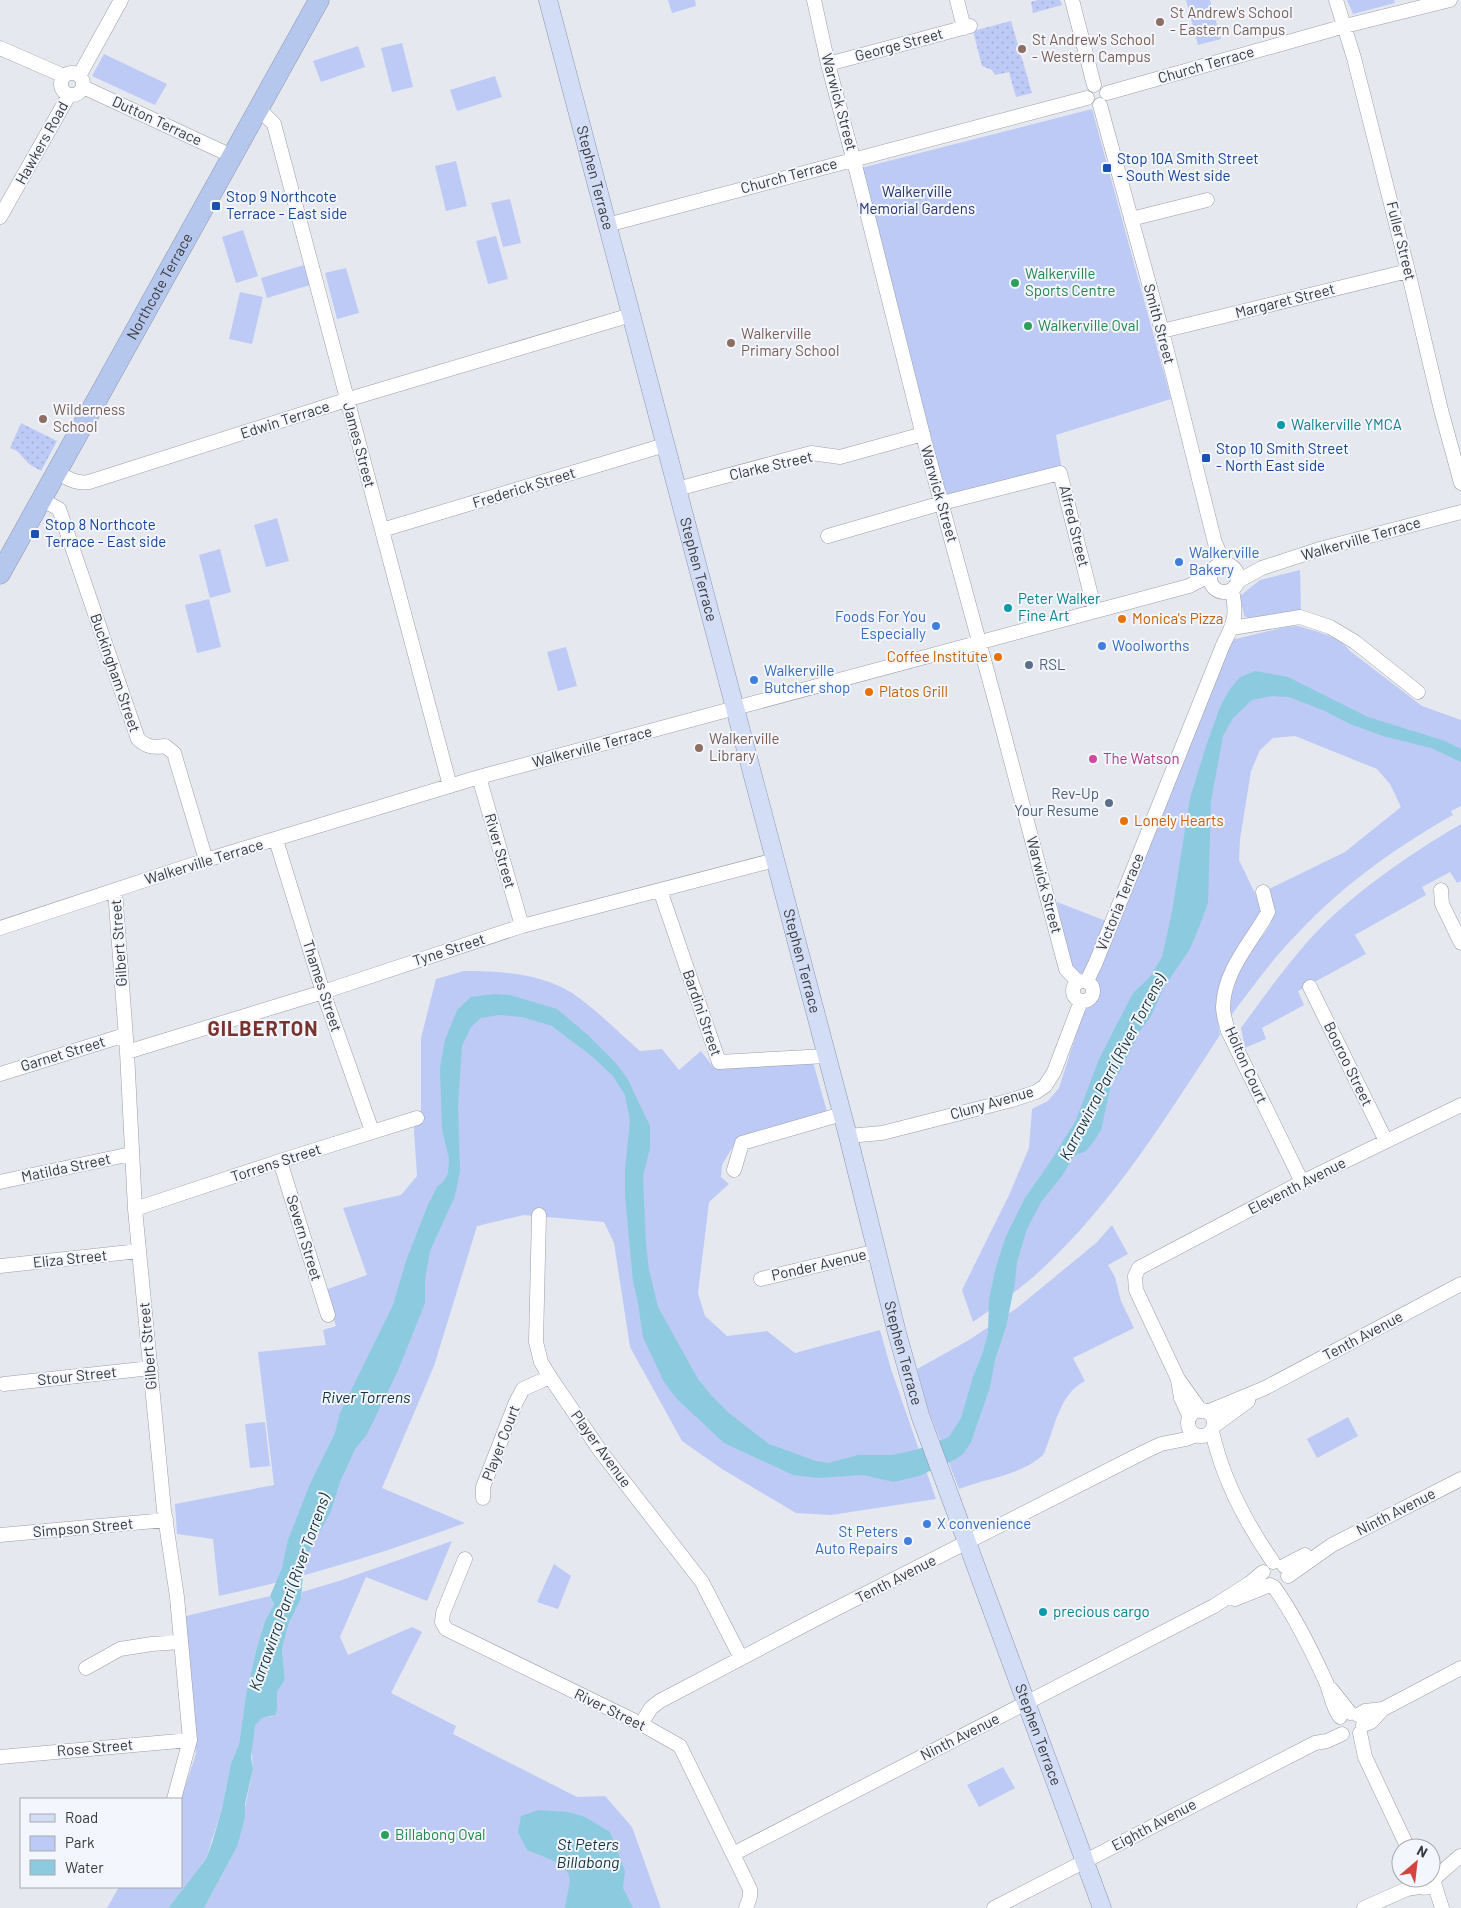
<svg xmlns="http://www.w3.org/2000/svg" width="1461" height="1908" font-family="Barlow,sans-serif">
  <defs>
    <pattern id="grass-dots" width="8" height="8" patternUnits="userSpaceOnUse" patternTransform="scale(1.25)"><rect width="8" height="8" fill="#bccaf5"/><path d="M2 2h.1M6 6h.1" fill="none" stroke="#a2aed3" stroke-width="1.8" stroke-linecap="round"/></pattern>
  </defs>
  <rect width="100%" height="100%" fill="#e6e8f0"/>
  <!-- grass -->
  <path fill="url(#grass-dots)" d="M1038,0H1060L1062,5L1033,13L1031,2Z
    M1011,21L1032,93L1016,97L1009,72L995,75L992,70L982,66L973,31Z
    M21,423L57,441L41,471L29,464L17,451L10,448Z"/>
  <!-- park -->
  <path fill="#bccaf5" d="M668,0H695L696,6L672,13Z
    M1186,0H1210L1221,39L1198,45Z
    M1347,0H1394L1395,3L1353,14Z
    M402,43L413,87L392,92L381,48Z
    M358,46L365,67L321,82L313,61Z
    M104,54L167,84L155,105L92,76Z
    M495,76L502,97L457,111L450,90Z
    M1092,109L1171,399L1056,435L1062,470L947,499L861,168Z
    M456,161L467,206L446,211L435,166Z
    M510,199L521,243L503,247L491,203Z
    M243,230L258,276L236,283L222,237Z
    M496,236L508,279L488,284L476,241Z
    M304,265L310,285L267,298L261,278Z
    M346,268L359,313L337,319L325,273Z
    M240,292L263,297L252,344L229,339Z
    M277,518L289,561L266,567L254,525Z
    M220,549L231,592L210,598L199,555Z
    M1300,570L1301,611L1252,620L1244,616L1240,596L1260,580Z
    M209,599L221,647L197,653L185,605Z
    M1298,626C1315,631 1339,636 1350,651L1422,706L1461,720V806L1451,811L1453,815C1396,847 1343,885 1298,933C1273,958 1252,988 1230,1017L1231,996L1241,966L1271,923V907L1263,892L1345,852L1401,807L1390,784L1377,769L1295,736L1273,738L1260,750L1251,771L1240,839L1239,860L1261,906L1260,917L1226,970L1217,993V1016L1220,1035C1166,1117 1115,1201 1043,1268C1022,1288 997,1305 973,1322L962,1290L1010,1193L1029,1148L1032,1109L1048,1101L1059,1088L1086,1004L1096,993L1093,980L1145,859L1167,800L1231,640L1286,627Z
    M566,647L577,686L558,691L547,652Z
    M1461,824V881L1457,883L1450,872L1422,887L1426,895L1355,935L1366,954L1298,991L1304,1005L1262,1028L1266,1039L1245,1048L1241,1028C1263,998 1285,967 1309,940C1351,894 1408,855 1461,824Z
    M1057,902L1106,921L1085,974L1074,972L1067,955Z
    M464,971C500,971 541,973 572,993C596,1009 618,1032 640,1051L662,1049L679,1070L701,1051L714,1068L813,1062L828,1115L738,1138L722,1165L721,1177L729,1184L709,1202L698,1293L705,1316L727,1336L767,1331L795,1353L880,1330L891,1369L936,1499L831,1515L796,1513L722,1469L682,1441L630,1347L614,1243L604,1222L524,1215L477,1226L434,1366L382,1488L465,1523C384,1553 303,1578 219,1596L213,1539L177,1534L175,1504L274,1485L258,1352L326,1345L323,1330L336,1326L325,1290L367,1275L343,1208L401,1195L417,1176L414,1130L415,1112L421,1111V1038L436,979Z
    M1112,1225L1128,1254L1108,1265L1115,1277L1121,1301L1134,1328L1073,1358L1085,1381C1062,1392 1056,1421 1048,1443C1046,1447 1045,1453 1042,1456C1018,1476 987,1478 959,1489L927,1406L917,1369L969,1340L1017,1308L1096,1243Z
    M1348,1417L1358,1436L1317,1458L1307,1439Z
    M265,1422L270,1466L250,1468L245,1424Z
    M452,1541L427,1601L366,1577L340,1637L348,1655L412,1627L422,1632L391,1693L456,1726L453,1734L577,1797L605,1796L632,1827L661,1908H204L237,1847L253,1769C252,1759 250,1730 257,1721C261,1716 267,1718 272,1716C274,1715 275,1712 277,1710V1692L285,1680L282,1649L289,1623L301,1599L302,1592L342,1580Z
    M554,1564L571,1576L558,1609L537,1602Z
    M270,1596L274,1604L265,1621L257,1647L246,1694L239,1744L231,1763L222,1808L206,1859L168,1908H107L119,1887H181V1799L196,1754L182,1617Z
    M1003,1767L1015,1788L979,1807L967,1785Z"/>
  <!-- water -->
  <path fill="#8ccbdf" d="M1255,671L1288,677L1368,717L1445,741L1461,749V762L1431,748L1383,736L1350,724L1325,711L1289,697L1272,696L1252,700L1233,718L1223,736L1211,801L1208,903L1199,927L1190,949L1164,987L1151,1016L1140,1031L1121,1069L1111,1085L1101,1130L1094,1141L1086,1151L1074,1156L1062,1176L1041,1202L1027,1229L1017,1262L1015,1283L1006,1327L995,1360L990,1387L971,1442L964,1453L956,1459L919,1476L894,1482L863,1475L819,1478L793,1475L724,1443L677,1399L664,1382L643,1337L638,1303L633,1281L625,1196V1169L630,1121L625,1095L613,1076L593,1057L552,1026L522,1017L499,1015L481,1018L471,1027L462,1046L458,1106L460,1171L455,1196L430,1251L425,1280V1303L397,1373L366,1436L355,1449L340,1482L331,1511L304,1561L301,1599L289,1623L282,1649L285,1680L277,1692V1710L275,1715L262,1718L255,1725L251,1758L253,1769L245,1804V1817L237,1847L204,1908H168L206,1859L212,1843L222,1808L231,1763L239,1744L246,1694L257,1647L265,1621L274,1604L270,1596L282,1568L288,1540L310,1484L335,1433L340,1413L393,1305L406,1261L427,1207L437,1187L444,1181L448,1173L449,1159L442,1129L440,1068L445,1040L457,1010L471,997L494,994L510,995L557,1009L589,1036L615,1062L627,1078L650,1126V1148L643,1176L646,1244L649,1270L658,1307L698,1379L711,1395L729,1413L769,1444L816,1461L828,1463L858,1455H892L916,1450L949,1437L961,1418L973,1377L983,1352L988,1333L989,1299L996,1267L1006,1236L1025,1198L1050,1162L1076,1120L1099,1059L1133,993L1149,978L1162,957L1172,912L1190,798L1207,743L1220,707L1230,689L1240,677Z
    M539,1810L568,1812L585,1817L610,1832L625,1871L623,1888L633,1908H565C566,1899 569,1889 570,1881C570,1863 540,1856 527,1850L518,1832L521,1816Z"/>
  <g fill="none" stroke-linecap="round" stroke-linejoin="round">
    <defs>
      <path id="minor" d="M814,0L828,64L856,169L925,443L996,704L1066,969L1078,982
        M957,0L964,28
        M1072,0L1094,85
        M1336,0L1354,58L1408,271L1441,410L1461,483
        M0,48L64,76
        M828,64L970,26
        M61 84a11 11 0 1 1 22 0a11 11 0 1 1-22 0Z
        M79,76L121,0
        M83,87L232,156
        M1107,93L1345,26L1450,0
        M1100,105L1162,331L1215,543L1225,564
        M259,109L274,124L450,786
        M0,217L69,95
        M1131,219L1207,200
        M607,225L1087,98
        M1162,331L1408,271
        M56,472C68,478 75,484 89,482L346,400L631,315
        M677,489L811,453L840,457L923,434
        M41,499L59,509L138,739C147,747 153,748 165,746L174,753L206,860
        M382,530L665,445
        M828,536L942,503L1060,473L1095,611
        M1210 578a14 14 0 1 1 28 0a14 14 0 1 1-28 0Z
        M1238,581L1262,568L1320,549L1461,512
        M1232,628L1300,617L1330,627L1355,642L1418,692
        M479,777L522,926
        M276,840L323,992L372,1131
        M115,890L127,1052L135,1209L164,1510L177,1597L190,1740L174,1799
        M660,890L719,1062L826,1056
        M1441,890L1442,904L1461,943
        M1263,892L1268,912C1251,943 1224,970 1223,1007C1223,1015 1226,1023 1228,1031L1302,1182
        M0,928L206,860L479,777L1189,586L1210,575
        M1087,981L1096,962L1223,645C1235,622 1237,615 1232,590
        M1073 991a10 10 0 1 1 20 0a10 10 0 1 1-20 0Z
        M1310,987L1386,1141
        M127,1052L323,992L522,926L775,860
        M0,1074L125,1035
        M848,1136L882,1133L1012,1100L1036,1092L1045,1086L1054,1072L1081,1001
        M280,1161L328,1315
        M734,1170L742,1143L842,1114
        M0,1182L131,1154
        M135,1209L280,1161L417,1118
        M539,1215L536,1342L541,1362L550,1377L601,1452L702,1582L741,1658
        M0,1266L139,1251
        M761,1279L877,1251
        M1178,1380L1181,1398L1190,1417
        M4,1384L151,1368
        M1188 1423a13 13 0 1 1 26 0a13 13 0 1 1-26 0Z
        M1201,1411L1178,1379L1136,1290L1135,1276L1139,1268L1302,1182L1461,1105
        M1207,1412L1265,1388L1461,1284
        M1214,1426L1248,1401
        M1212,1431C1222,1477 1246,1523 1273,1562
        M483,1498V1487L516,1402L523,1389L550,1377
        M0,1535L166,1520
        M465,1559L443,1613L442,1622L446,1629L641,1724L680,1746L750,1889V1897L746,1908
        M1284,1566L1305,1555
        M1288,1576L1332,1545L1461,1479
        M1274,1587C1295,1616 1311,1649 1326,1682C1331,1694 1332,1707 1340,1717
        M1235,1599L1270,1585
        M86,1668L120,1649L152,1644L181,1642
        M1331,1689L1350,1713
        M1358,1715L1365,1711L1383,1709L1461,1668
        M641,1724L651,1708L660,1701L810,1622L1144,1452L1161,1444L1186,1439L1196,1435
        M1363,1725L1371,1722L1383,1709
        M1360,1733L1365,1757L1408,1848
        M0,1757L190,1740
        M733,1854L1214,1606L1250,1583L1263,1572
        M1436,1877L1460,1856
        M1411,1878C1415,1887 1422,1890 1431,1886C1437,1879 1438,1872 1431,1866
        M1434,1883L1442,1908
        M994,1908L1315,1743L1327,1741L1342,1734
        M1364,1908L1407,1889L1418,1887"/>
      <g id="major">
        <path id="s1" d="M548,0L848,1136L897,1333L920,1415L1102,1908"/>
      </g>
      <g id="highway">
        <path id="s2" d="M0,574L319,0"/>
      </g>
    </defs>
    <!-- minor casing -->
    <use href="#minor" stroke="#9b9ea5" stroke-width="15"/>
    <!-- major casing -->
    <use href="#major" stroke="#8a95af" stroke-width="19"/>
    <!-- highway casing -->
    <use href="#highway" stroke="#8a95af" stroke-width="21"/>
    <!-- minor -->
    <use href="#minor" stroke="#fff" stroke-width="14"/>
    <!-- major -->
    <use href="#major" stroke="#d3ddf5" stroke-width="18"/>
    <!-- highway -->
    <use href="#highway" stroke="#b6c7ee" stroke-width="20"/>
  </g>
  <!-- markers -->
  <g fill="#8d6e63" stroke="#f3f6fd" stroke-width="2">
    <circle cx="1160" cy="22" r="5"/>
    <circle cx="1022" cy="49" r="5"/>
    <circle cx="731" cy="343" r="5"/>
    <circle cx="43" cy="419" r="5"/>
    <circle cx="699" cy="748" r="5"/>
  </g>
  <g fill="#1a4fb4" stroke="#f3f6fd" stroke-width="2">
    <rect x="1102" y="163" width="10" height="10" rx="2.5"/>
    <rect x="211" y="201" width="10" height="10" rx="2.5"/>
    <rect x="1201" y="453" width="10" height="10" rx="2.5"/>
    <rect x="30" y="529" width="10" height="10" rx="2.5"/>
  </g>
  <g fill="#2e9e5b" stroke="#f3f6fd" stroke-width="2">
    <circle cx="1015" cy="283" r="5"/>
    <circle cx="1028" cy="326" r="5"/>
    <circle cx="385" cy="1835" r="5"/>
  </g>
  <g fill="#0f9aa8" stroke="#f3f6fd" stroke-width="2">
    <circle cx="1281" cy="425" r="5"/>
    <circle cx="1008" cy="608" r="5"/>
    <circle cx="1043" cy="1612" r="5"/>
  </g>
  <g fill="#3f7fe0" stroke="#f3f6fd" stroke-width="2">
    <circle cx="1179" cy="562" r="5"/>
    <circle cx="936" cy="626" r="5"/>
    <circle cx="1102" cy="646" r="5"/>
    <circle cx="754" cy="680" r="5"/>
    <circle cx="927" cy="1524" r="5"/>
    <circle cx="908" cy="1541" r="5"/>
  </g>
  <g fill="#e8710a" stroke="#f3f6fd" stroke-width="2">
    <circle cx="1122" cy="619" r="5"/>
    <circle cx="998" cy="657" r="5"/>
    <circle cx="869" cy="692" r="5"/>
    <circle cx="1124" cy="821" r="5"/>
  </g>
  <g fill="#5c6f8a" stroke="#f3f6fd" stroke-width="2">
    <circle cx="1029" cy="665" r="5"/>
    <circle cx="1109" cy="803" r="5"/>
  </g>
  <circle fill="#d1479c" stroke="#f3f6fd" stroke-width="2" cx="1093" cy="759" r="5"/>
  <g text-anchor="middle" stroke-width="4" stroke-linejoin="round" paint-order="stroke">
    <!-- education labels -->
    <g font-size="15" fill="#785e54" stroke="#f3f6fd" text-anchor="start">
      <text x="1170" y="18">St Andrew's School<tspan x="1170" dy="17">- Eastern Campus</tspan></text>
      <text x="1032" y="45">St Andrew's School<tspan x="1032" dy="17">- Western Campus</tspan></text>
      <text x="741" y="339">Walkerville<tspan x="741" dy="17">Primary School</tspan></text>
      <text x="53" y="415">Wilderness<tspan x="53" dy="17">School</tspan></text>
      <text x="709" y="744">Walkerville<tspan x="709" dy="17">Library</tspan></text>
    </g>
    <!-- street labels -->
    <g font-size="15" fill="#37383b" stroke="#f3f6fd">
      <text transform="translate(899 45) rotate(-15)" y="5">George Street</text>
      <text transform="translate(1206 65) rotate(-16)" y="5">Church Terrace</text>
      <text transform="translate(839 102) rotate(75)" y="5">Warwick Street</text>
      <text transform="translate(157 121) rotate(25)" y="5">Dutton Terrace</text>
      <text transform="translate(42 143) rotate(-61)" y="5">Hawkers Road</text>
      <text transform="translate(789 176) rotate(-15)" y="5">Church Terrace</text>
      <text dy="5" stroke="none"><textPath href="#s1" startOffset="184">Stephen Terrace</textPath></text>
      <text transform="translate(1401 241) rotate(76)" y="5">Fuller Street</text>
      <text dy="5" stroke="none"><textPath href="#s2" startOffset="329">Northcote Terrace</textPath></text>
      <text transform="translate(1285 301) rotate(-14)" y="5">Margaret Street</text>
      <text transform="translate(1159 324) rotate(75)" y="5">Smith Street</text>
      <text transform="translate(285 420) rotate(-18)" y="5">Edwin Terrace</text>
      <text transform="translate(359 445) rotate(75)" y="5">James Street</text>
      <text transform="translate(771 466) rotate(-13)" y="5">Clarke Street</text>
      <text transform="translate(524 488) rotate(-17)" y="5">Frederick Street</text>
      <text transform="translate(939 494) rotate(74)" y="5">Warwick Street</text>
      <text transform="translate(1074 526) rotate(76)" y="5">Alfred Street</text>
      <text transform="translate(1361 539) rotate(-16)" y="5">Walkerville Terrace</text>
      <text dy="5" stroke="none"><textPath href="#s1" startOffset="589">Stephen Terrace</textPath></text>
      <text transform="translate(115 673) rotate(71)" y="5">Buckingham Street</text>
      <text transform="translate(592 747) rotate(-15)" y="5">Walkerville Terrace</text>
      <text transform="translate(500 851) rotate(74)" y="5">River Street</text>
      <text transform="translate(204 862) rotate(-17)" y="5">Walkerville Terrace</text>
      <text transform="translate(1044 885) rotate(75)" y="5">Warwick Street</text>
      <text transform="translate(1120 902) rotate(-68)" y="5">Victoria Terrace</text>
      <text transform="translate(119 943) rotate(-94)" y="5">Gilbert Street</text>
      <text transform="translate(449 950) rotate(-18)" y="5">Tyne Street</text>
      <text dy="5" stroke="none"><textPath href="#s1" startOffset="994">Stephen Terrace</textPath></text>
      <text transform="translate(322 986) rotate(72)" y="5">Thames Street</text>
      <text transform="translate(702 1013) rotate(71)" y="5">Bardini Street</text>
      <text transform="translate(63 1054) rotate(-17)" y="5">Garnet Street</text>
      <text transform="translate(1348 1064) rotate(64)" y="5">Booroo Street</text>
      <text transform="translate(1246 1065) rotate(66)" y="5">Holton Court</text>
      <text transform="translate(992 1103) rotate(-16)" y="5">Cluny Avenue</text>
      <text transform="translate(276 1163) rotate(-18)" y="5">Torrens Street</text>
      <text transform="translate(66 1168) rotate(-12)" y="5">Matilda Street</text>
      <text transform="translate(1297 1186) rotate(-27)" y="5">Eleventh Avenue</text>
      <text transform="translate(304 1238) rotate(73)" y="5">Severn Street</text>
      <text transform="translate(70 1259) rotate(-6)" y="5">Eliza Street</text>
      <text transform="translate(819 1265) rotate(-13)" y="5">Ponder Avenue</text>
      <text transform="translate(1363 1336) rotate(-28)" y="5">Tenth Avenue</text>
      <text transform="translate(148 1346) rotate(-95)" y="5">Gilbert Street</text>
      <text dy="5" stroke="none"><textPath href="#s1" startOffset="1399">Stephen Terrace</textPath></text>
      <text transform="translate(77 1376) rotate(-6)" y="5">Stour Street</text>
      <text transform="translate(501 1443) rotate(-69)" y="5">Player Court</text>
      <text transform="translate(601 1449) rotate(54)" y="5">Player Avenue</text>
      <text transform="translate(1396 1512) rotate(-27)" y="5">Ninth Avenue</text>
      <text transform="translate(83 1528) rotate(-5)" y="5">Simpson Street</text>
      <text transform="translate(896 1579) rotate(-27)" y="5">Tenth Avenue</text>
      <text transform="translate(610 1710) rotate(26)" y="5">River Street</text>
      <text dy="5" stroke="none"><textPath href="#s1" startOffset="1804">Stephen Terrace</textPath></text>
      <text transform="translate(960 1737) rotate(-27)" y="5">Ninth Avenue</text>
      <text transform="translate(95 1748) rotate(-5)" y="5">Rose Street</text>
      <text transform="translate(1154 1825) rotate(-28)" y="5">Eighth Avenue</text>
    </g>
    <!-- transit labels -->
    <g font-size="15" fill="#164399" stroke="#f3f6fd" text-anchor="start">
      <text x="1117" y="164">Stop 10A Smith Street<tspan x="1117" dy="17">- South West side</tspan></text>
      <text x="226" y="202">Stop 9 Northcote<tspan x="226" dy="17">Terrace - East side</tspan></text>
      <text x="1216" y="454">Stop 10 Smith Street<tspan x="1216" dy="17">- North East side</tspan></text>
      <text x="45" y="530">Stop 8 Northcote<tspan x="45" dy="17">Terrace - East side</tspan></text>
    </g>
    <!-- park labels -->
    <g font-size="15" fill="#27346d" stroke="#f3f6fd">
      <text x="917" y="197">Walkerville<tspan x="917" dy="17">Memorial Gardens</tspan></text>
    </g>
    <!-- leisure labels -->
    <g font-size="15" fill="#27864d" stroke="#f3f6fd" text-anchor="start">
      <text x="1025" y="279">Walkerville<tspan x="1025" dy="17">Sports Centre</tspan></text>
      <text x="1038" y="331">Walkerville Oval</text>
      <text x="395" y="1840">Billabong Oval</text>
    </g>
    <!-- culture labels -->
    <g font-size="15" fill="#0d838f" stroke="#f3f6fd" text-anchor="start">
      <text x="1291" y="430">Walkerville YMCA</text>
      <text x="1018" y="604">Peter Walker<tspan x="1018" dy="17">Fine Art</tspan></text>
      <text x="1053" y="1617">precious cargo</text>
    </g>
    <!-- shop labels -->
    <g font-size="15" fill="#366cbe" stroke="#f3f6fd" text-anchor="start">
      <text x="1189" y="558">Walkerville<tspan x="1189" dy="17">Bakery</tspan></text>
      <text x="926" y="622" text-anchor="end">Foods For You<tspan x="926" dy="17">Especially</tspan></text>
      <text x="1112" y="651">Woolworths</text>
      <text x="764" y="676">Walkerville<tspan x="764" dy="17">Butcher shop</tspan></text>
      <text x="937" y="1529">X convenience</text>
      <text x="898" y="1537" text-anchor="end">St Peters<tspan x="898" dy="17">Auto Repairs</tspan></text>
    </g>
    <!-- food labels -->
    <g font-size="15" fill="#c56008" stroke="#f3f6fd" text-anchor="start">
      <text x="1132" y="624">Monica's Pizza</text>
      <text x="988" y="662" text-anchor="end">Coffee Institute</text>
      <text x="879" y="697">Platos Grill</text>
      <text x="1134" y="826">Lonely Hearts</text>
    </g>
    <!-- service labels -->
    <g font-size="15" fill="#4e5e75" stroke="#f3f6fd" text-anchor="start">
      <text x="1039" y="670">RSL</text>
      <text x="1099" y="799" text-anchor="end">Rev-Up<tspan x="1099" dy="17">Your Resume</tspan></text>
    </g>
    <!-- hotel labels -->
    <g font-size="15" fill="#b23c85" stroke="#f3f6fd" text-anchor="start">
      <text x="1103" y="764">The Watson</text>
    </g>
    <!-- water labels -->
    <g font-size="16" font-style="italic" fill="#13323b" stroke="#f3f6fd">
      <text transform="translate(1112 1067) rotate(-62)" y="6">Karrawirra Parri (River Torrens)</text>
      <text x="366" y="1403">River Torrens</text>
      <text transform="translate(289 1592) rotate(-70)" y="6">Karrawirra Parri (River Torrens)</text>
      <text x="588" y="1850">St Peters<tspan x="588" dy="18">Billabong</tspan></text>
    </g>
    <!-- district labels -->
    <g font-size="20" font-weight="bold" letter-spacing="1" fill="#79332e" stroke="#f3f6fd">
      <text x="263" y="1036">GILBERTON</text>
    </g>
  </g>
  <!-- legend -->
  <rect x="20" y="1798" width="162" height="90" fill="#f3f6fd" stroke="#a8aaaf"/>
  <rect x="30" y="1814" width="25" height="8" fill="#d3ddf5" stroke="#a8aaaf"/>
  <text x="65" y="1823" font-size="15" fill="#37383b">Road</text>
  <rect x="30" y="1836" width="25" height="15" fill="#bccaf5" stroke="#a8aaaf"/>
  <text x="65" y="1848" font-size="15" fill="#37383b">Park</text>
  <rect x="30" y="1860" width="25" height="15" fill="#8ccbdf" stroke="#a8aaaf"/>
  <text x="65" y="1873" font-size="15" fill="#37383b">Water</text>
  <!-- north arrow -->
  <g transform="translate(1416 1863) rotate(28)"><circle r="24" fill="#f3f6fd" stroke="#a8aaaf"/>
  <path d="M0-4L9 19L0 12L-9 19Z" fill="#d2443f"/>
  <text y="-8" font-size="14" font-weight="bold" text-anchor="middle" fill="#37383b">N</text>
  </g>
</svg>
